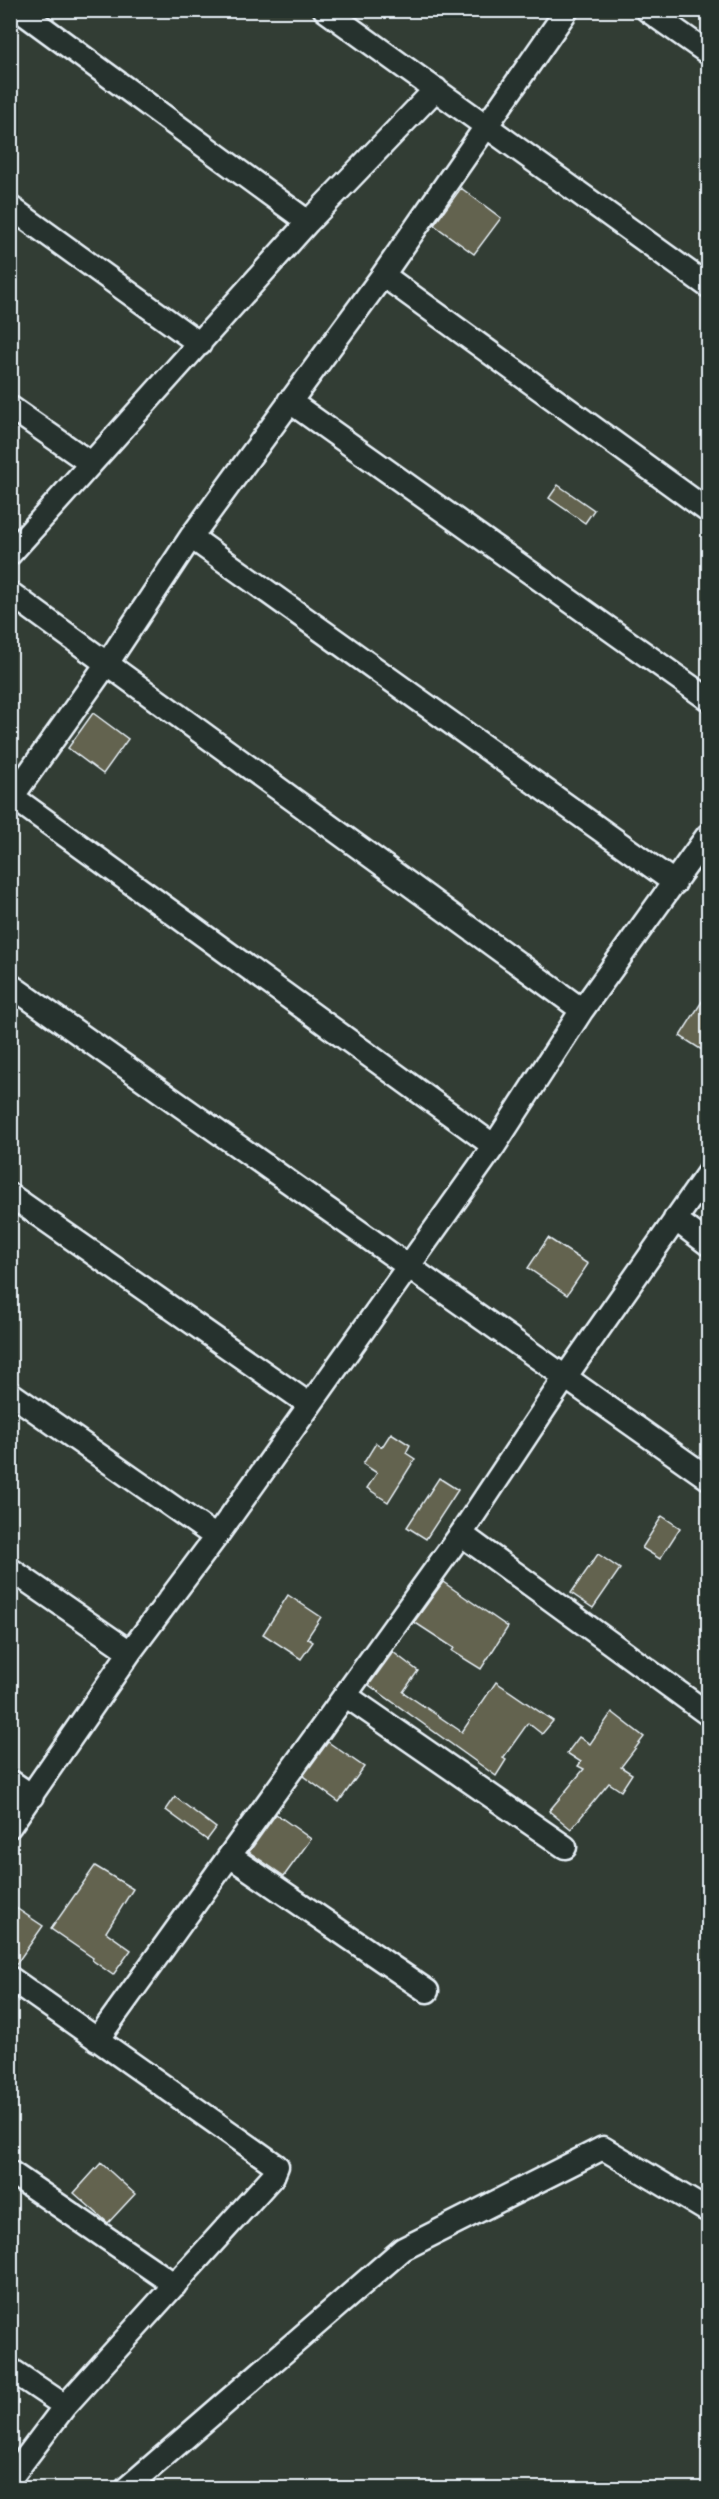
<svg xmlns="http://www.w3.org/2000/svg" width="719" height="2499" font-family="Mynerve,sans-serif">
  <rect width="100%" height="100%" fill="#323d34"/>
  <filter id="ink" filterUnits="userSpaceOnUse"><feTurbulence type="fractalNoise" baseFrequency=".0167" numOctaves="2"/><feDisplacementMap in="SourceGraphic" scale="12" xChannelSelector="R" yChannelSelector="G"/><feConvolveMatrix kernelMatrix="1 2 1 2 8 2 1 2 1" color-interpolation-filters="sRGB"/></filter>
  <g filter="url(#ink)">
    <!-- building -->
    <path fill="#64644f" stroke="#e8f1f8" stroke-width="1.5" d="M461,188L501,218L474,254L434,225Z
      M558,485L594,510L585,523L549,498Z
      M93,713L128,739L103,774L68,748Z
      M708,992V1054L680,1036Z
      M548,1238L588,1264L567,1295L528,1268Z
      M391,1433L410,1445L406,1453L415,1459L388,1502L367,1488L377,1473L363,1464L376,1443L382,1447Z
      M439,1478L458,1490L426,1539L407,1527Z
      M662,1516L680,1528L660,1559L642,1548Z
      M598,1554L620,1569L593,1608L571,1593Z
      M443,1582L508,1627L481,1669L452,1651L454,1648L414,1622Z
      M288,1595L321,1617L307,1638L313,1642L301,1659L263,1634Z
      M393,1652L418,1671L403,1692L462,1732L496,1682L553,1721L542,1734L528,1723L503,1758L506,1760L496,1776L369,1685Z
      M612,1712L644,1737L621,1767L632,1774L621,1791L609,1783L571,1829L549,1811L584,1769L578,1766L581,1762L567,1753L579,1737L590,1744Z
      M328,1742L364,1767L339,1802L303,1776Z
      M175,1797L216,1828L207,1840L166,1810Z
      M276,1814L311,1839L284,1876L249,1852Z
      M95,1866L133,1889L106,1932L131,1950L113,1975L92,1960L93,1958L51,1929Z
      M10,1904L43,1926L15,1966L10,1965Z
      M101,2163L135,2194L108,2223L74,2193Z"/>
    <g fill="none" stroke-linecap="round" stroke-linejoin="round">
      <defs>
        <path id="minor" d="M19,10L308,222
          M325,10L708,286
          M647,10L708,53
          M10,207L200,344
          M383,275L708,511
          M289,401L708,699
          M10,407L90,463
          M191,537L675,883
          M10,554L308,222L436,89
          M10,593L582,1010
          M10,795L494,1146
          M10,800L108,662L191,537L383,275L567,10
          M10,985L708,1478
          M10,1195L310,1405
          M675,1219L708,1244
          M10,1393L216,1537
          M461,1534L708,1714
          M10,1569L130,1652
          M345,1695L565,1847
          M10,1781L32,1796
          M10,1826L130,1652L216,1537L494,1146L582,1010L708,835
          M230,1856L427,1991
          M10,1978L277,2166L273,2176L65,2406L10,2479
          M97,2040L461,1534L566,1376L708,1173
          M10,2172L175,2285
          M10,2369L65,2406
          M127,2488L403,2249L603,2148L708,2211"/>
      </defs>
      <!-- minor casing -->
      <use href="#minor" stroke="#e8f1f8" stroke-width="27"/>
      <!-- minor -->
      <use href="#minor" stroke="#26332d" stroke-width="22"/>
    </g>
  </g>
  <!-- margin -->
  <rect width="719" height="2499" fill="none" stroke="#26332d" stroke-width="36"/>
  <rect x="18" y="18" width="683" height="2463" fill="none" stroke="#e8f1f8" stroke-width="2" filter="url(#ink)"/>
</svg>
